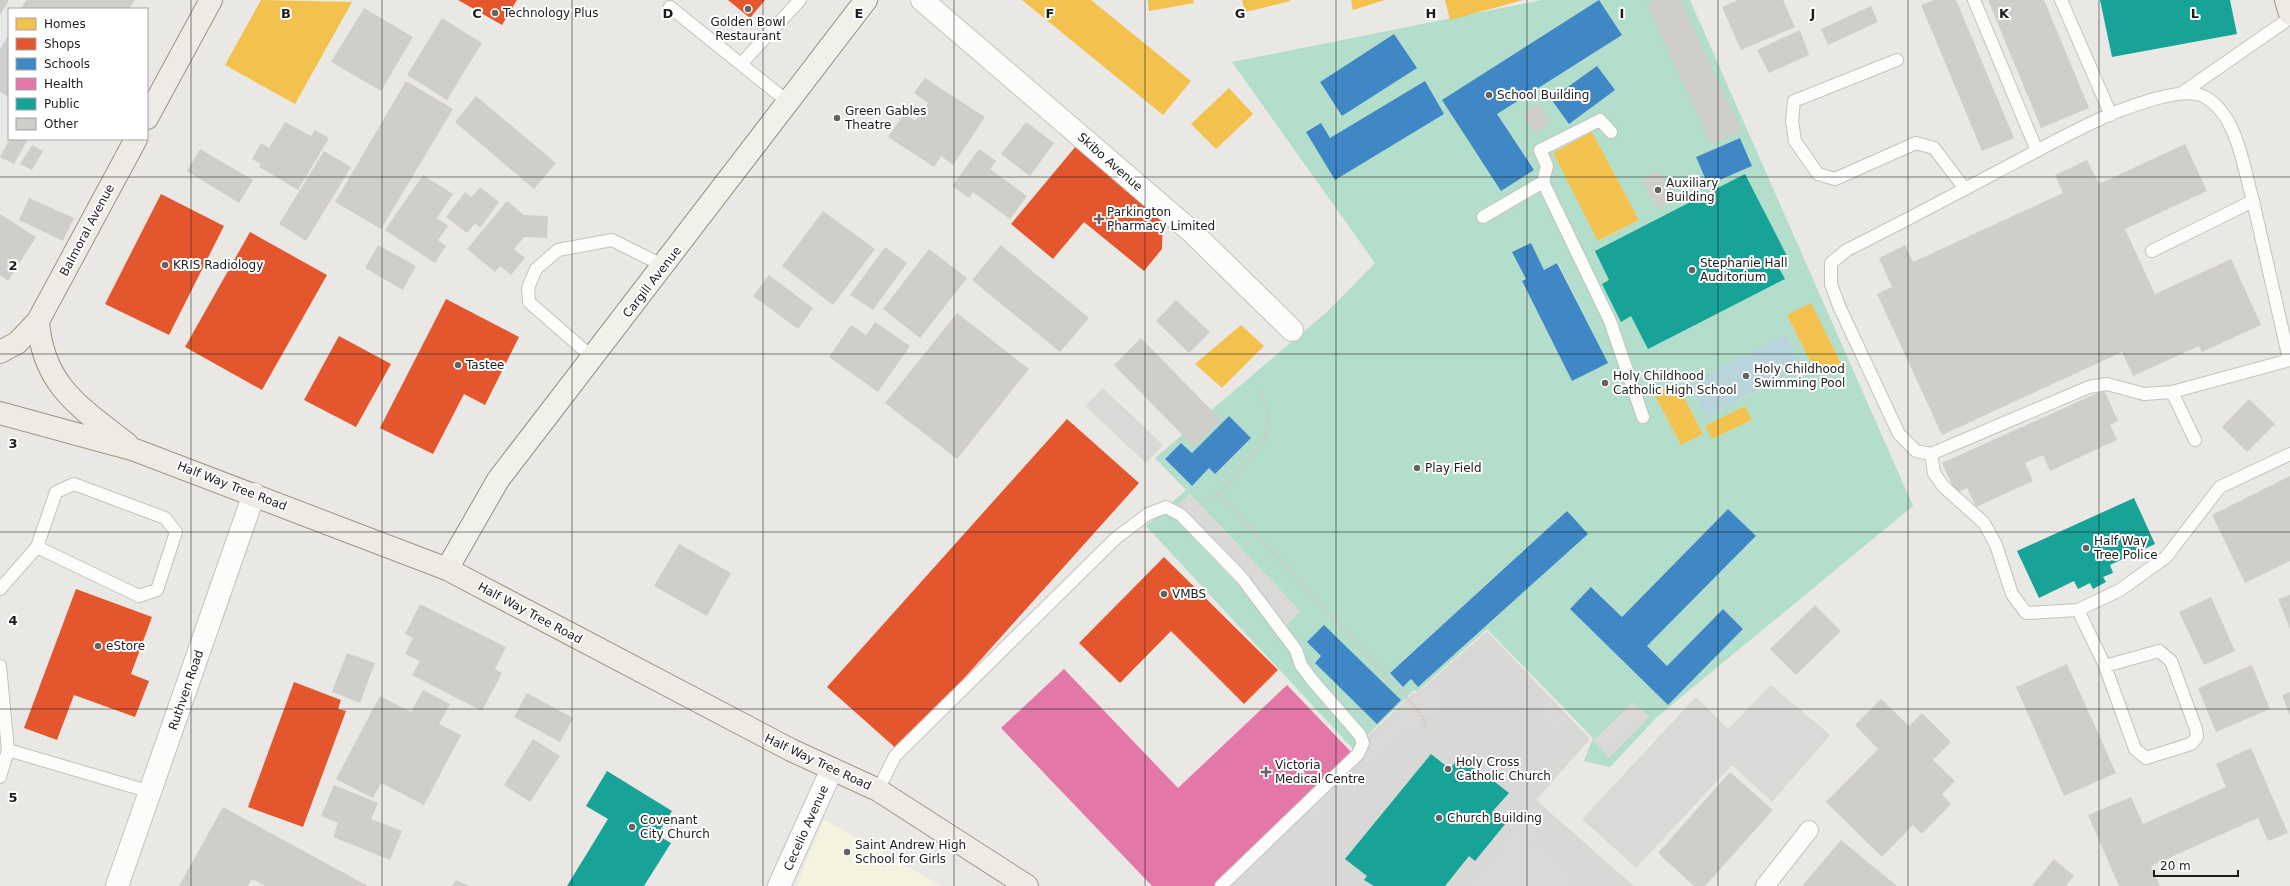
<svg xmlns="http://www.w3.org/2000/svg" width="2290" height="886" font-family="'DejaVu Sans',sans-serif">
  <rect width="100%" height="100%" fill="#eae8e4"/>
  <!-- education -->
  <path fill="#f4f3df" d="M824,819L942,886H796Z"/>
  <!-- religious -->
  <path fill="#d8d8d6" d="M1487,631L1590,739L1536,800L1634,886H1213L1413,693L1416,694Z"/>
  <!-- pitch -->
  <path fill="#b2decb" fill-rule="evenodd" d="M1542,0H1690L1913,506L1657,717L1610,767L1584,761L1593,738L1487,629L1417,692L1414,690L1353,749L1146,526L1186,490L1155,458L1328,311L1375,263L1232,62ZM1394,34L1416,68L1342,116L1320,82ZM1592,132L1639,220L1599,241L1553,153ZM1740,138L1752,166L1708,185L1696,157ZM1659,172L1674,200L1658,209L1643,181ZM1531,243L1544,270L1558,263L1607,362L1572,381L1522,282L1526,279L1513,252ZM1811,304L1841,363L1817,375L1787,315ZM1786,335L1802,368L1706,417ZM1676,382L1703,434L1681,445L1654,394ZM1745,406L1752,420L1712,439L1706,426ZM1229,416L1251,438L1215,474L1209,468L1192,486L1165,459L1181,443L1192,453ZM1190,494L1300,611L1281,630L1170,513ZM1728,509L1756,537L1647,646L1667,666L1723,609L1743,629L1668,705L1570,609L1592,587L1622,617ZM1567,511L1587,534L1418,687L1411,679L1403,687L1390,673Z"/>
  <!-- parking -->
  <path fill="#dad9d8" d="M1103,388L1163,445L1146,463L1085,406Z
    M1190,494L1300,611L1281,630L1170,513Z
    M1436,677L1452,694L1310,826L1294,810Z
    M1771,685L1830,735L1772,802L1732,765L1636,868L1582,819L1696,697L1728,729Z
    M1633,702L1649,717L1609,758L1593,741Z
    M1550,704L1571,723L1558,737L1537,719Z
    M1531,803L1552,819L1535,842L1581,877L1574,886H1468Z"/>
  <!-- water -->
  <path fill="#bad4db" d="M1786,335L1803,367L1706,417L1689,384Z"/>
  <!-- homes -->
  <path fill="#f2c14e" d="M261,0L352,2L295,104L225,65Z
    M1022,0H1091L1191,81L1163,115Z
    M1148,0H1193L1194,3L1149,11Z
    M1242,0H1290V1L1245,12Z
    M1351,0H1385L1353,10Z
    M1445,0H1523L1450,20Z
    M1229,88L1253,114L1216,149L1191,124Z
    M1592,132L1639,220L1598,241L1553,153Z
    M1811,303L1841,363L1817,375L1787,315Z
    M1241,325L1264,346L1222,388L1195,364Z
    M1676,382L1703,434L1681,445L1654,394Z
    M1745,406L1752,420L1712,439L1705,426Z"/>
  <!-- shops -->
  <path fill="#e4572e" d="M458,0H517L502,25Z
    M728,0H765L750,18Z
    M1076,146L1163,217L1162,249L1144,271L1084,222L1053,259L1011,224Z
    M161,194L224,226L169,335L105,304Z
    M250,232L327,275L262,390L185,347Z
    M446,299L519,337L485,405L464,394L433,454L380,428Z
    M339,336L391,364L356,427L304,400Z
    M1067,419L1139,483L899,751L827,687Z
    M1164,557L1278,670L1244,704L1171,631L1120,683L1079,643Z
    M76,589L152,617L131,674L149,681L135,717L74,695L57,740L24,728Z
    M294,682L341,700L338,709L346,711L303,827L248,807Z"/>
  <!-- schools -->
  <path fill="#3f88c5" d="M1599,0L1622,35L1497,114L1534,170L1501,191L1442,100Z
    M1394,34L1417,68L1342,116L1320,82Z
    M1597,66L1615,90L1569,124L1551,99Z
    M1425,81L1444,114L1335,180L1306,132L1321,123L1330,138Z
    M1740,138L1752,166L1708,185L1696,157Z
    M1531,243L1544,270L1557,263L1608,363L1572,381L1522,281L1526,279L1512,252Z
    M1229,416L1251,438L1215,474L1209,468L1192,486L1165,459L1181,443L1192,453Z
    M1728,509L1756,536L1647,646L1667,666L1723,609L1743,629L1668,705L1570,609L1591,587L1622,617Z
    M1567,511L1588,534L1418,687L1411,679L1403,687L1390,673Z
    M1324,625L1401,700L1377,724L1315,663L1321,656L1307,642Z"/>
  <!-- health -->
  <path fill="#e377a8" d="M1064,669L1178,788L1287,685L1354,755L1216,886H1152L1001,728Z"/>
  <!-- public -->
  <path fill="#17a398" d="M2100,0H2230L2237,34L2112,57Z
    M1745,174L1787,256L1775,261L1785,279L1648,349L1631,316L1621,322L1602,284L1609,280L1595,251Z
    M2134,498L2155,544L2110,565L2113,573L2103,577L2106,582L2093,589L2090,583L2078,589L2074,581L2039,598L2017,551Z
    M1431,754L1450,769L1461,755L1509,793L1492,812L1506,823L1475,861L1469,856L1445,886H1374L1364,880L1367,876L1345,859Z
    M607,771L672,811L657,835L671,843L644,886H567L608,819L586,806Z"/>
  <!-- building -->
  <path fill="#d0cecb" d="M0,0H9L0,15Z
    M26,0H135L129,9H21Z
    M1655,0H1681L1741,131L1711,144L1647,4Z
    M1738,0H1783L1795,27L1741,50L1722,7Z
    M1934,0H1956L2014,138L1982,151L1921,5Z
    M1988,0H2044L2089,108L2041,128Z
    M1871,6L1878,22L1828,45L1821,29Z
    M364,8L413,37L381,91L331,62Z
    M442,18L482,43L447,100L407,75Z
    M1800,30L1809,55L1769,73L1757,50Z
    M9,34V97L0,92V49Z
    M925,78L985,117L953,165L941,156L934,167L888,137L904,114L915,121L928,103L914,93Z
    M406,81L453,109L381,229L335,202Z
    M476,96L556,163L534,189L455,122Z
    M1538,103L1551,123L1535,133L1522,114Z
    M285,122L311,136L315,130L329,138L298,190L259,167L261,164L252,159L261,143L269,148Z
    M1026,122L1054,143L1030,176L1001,154Z
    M10,139H28L14,164L0,157Z
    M2185,144L2207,191L2125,229L2155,294L2231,259L2261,325L2202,352L2199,346L2133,376L2122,352L1942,435L1877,294L1892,287L1879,258L1905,245L1913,262L2063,193L2055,175L2087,160L2099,184Z
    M32,145L43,151L32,170L20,164Z
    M200,149L253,180L239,203L187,171Z
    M979,149L996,161L990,169L1027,196L1010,219L973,192L969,198L952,186Z
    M324,151L351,167L306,241L279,224Z
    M1659,171L1674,200L1658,209L1642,180Z
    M423,175L453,194L437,218L448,226L438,240L446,246L435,263L385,230Z
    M480,187L499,202L480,228L475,223L467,233L446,217L465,192L472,197Z
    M29,198L74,218L63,241L19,220Z
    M507,201L524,215L548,216L547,238L524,237L514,249L525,258L511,275L500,266L495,272L467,249Z
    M823,211L875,249L833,305L782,266Z
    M0,214L36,237L8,281L0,275Z
    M378,245L416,266L403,290L365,268Z
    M1001,245L1089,318L1060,352L972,280Z
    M885,247L907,263L873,310L850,295Z
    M929,249L967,278L920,338L883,309Z
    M769,275L813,308L798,329L753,296Z
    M1176,300L1210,332L1189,353L1156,321Z
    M957,313L1029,369L957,459L885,403Z
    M875,322L910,346L878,392L829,357L851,325L866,335Z
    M1141,338L1221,420L1194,447L1114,365Z
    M2104,390L2118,421L2110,425L2117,440L2050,471L2043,455L2025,463L2033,481L1976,507L1967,488L1956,493L1942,463Z
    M2249,399L2275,424L2247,452L2222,427Z
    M2290,476V561L2245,583L2212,515Z
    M679,544L731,573L707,616L654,586Z
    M2290,595V629L2278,599Z
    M2211,597L2235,651L2204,665L2179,612Z
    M420,604L506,647L495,669L502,673L482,711L412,675L420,661L405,654L413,638L405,634Z
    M1815,605L1841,631L1796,675L1770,649Z
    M347,653L375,663L360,703L332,692Z
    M2067,664L2116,773L2064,796L2016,687Z
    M2252,665L2270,709L2216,732L2198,688Z
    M423,690L450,704L439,724L461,735L424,805L381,783L373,798L336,779L380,696L411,712Z
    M2290,692V716L2282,695Z
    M527,693L573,718L560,742L514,717Z
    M1881,699L1909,726L1922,713L1951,742L1933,760L1955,781L1942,794L1951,804L1922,834L1913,825L1882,857L1826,802L1878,749L1855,725Z
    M533,739L560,756L530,802L504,785Z
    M2251,748L2288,833L2268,841L2258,818L2151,866L2160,886H2119L2088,815L2131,797L2143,824L2226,787L2216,764Z
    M1730,772L1773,810L1705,886H1694L1658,853Z
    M334,785L378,803L371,819L402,831L390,860L333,837L338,823L321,816Z
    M223,807L368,886H265L252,879L248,886H179Z
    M1841,840L1897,886H1802Z
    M2054,859L2074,876L2066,886H2032Z
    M456,880L469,886H452Z"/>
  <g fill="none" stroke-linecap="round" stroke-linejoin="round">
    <defs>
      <path id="service" d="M1974,0L2037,151
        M2061,0L2111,115
        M670,7L788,102
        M1897,60L1794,101L1792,121L1795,141L1818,174L1835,179L1916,143L1934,148L1965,189
        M741,64L800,0
        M2182,93L2290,18
        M1543,182L1547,166L1540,150L1600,120L1611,132
        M2253,201L2289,359
        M1483,217L1543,182L1610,321L1643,417
        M2152,251L2253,201C2243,167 2238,116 2205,97C2184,85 2132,106 2111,114C2072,131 2033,153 1995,173C1946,199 1897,225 1847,250L1831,263V284L1839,306L1899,434L1916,451L1931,454L2089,387L2107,384L2144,394L2172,392L2290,360
        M593,358L529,302L528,288L536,269L558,250L612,240L664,266
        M2172,392L2195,440
        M1931,454L1934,473L1943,486L1984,523L1996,545L2012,594L2026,613L2078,610L2120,590L2166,557L2220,487L2290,454
        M0,589L37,547L56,492L74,484L165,518L176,532L157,590L139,596L37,547
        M2078,610L2105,666L2135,749L2146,758L2191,744L2197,737L2196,729L2171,661L2159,651L2105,666
        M0,666L8,750L0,777
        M8,750L151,792
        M878,790L895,756L1116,538L1148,514L1166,507L1181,515L1242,578L1296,650L1301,665L1312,680L1360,735L1363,743L1358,754L1221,886"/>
      <path id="pedestrian" d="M1765,886L1809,830"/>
      <path id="minor" d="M922,0L1192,232L1292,330
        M779,886L832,769"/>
      <path id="tertiary" d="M117,886L254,494"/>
      <path id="secondary" d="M447,569L498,480L866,0"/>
      <path id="primary" d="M2286,0L2290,14
        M147,118L211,0
        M38,321C43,386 80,407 127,444
        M0,352L17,343L38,321L136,139
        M0,413L135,450L447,569L791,750L878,790L1027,886"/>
    </defs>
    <!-- service casing -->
    <use href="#service" stroke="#c3c2c0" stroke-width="14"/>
    <!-- pedestrian casing -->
    <use href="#pedestrian" stroke="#c3c2c0" stroke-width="20"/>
    <!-- minor casing -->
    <use href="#minor" stroke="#c3c2c0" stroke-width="24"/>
    <!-- tertiary casing -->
    <use href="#tertiary" stroke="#c3c2c0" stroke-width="24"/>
    <!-- secondary casing -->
    <use href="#secondary" stroke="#90917e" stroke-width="24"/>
    <!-- primary casing -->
    <use href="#primary" stroke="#9e9583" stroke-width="24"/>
    <!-- path -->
    <path stroke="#d4c7c6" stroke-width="2.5" stroke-dasharray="2 2" stroke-linecap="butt" d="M1219,494L1416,708L1423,717L1426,728
      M1199,505L1219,494L1266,438L1268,412L1259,389"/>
    <!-- service -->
    <use href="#service" stroke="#fcfcfb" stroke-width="12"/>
    <!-- pedestrian -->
    <use href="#pedestrian" stroke="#fcfcfb" stroke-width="18"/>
    <!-- minor -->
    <use href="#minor" stroke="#fcfcfb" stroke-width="22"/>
    <!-- tertiary -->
    <use href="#tertiary" stroke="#fcfcfb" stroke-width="22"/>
    <!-- secondary -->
    <use href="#secondary" stroke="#f1f1e9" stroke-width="22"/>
    <!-- primary -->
    <use href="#primary" stroke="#eeeae4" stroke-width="22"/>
  </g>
  <!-- grid -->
  <path fill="none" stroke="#1c1c1c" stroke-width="1" stroke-opacity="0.55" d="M191,0V886M382,0V886M572,0V886M763,0V886M954,0V886M1145,0V886M1336,0V886M1527,0V886M1718,0V886M1908,0V886M2099,0V886M0,177H2290M0,354H2290M0,532H2290M0,709H2290"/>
  <!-- markers -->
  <g fill="#646362" stroke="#fff" stroke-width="1.5">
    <circle cx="748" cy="9" r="4"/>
    <circle cx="495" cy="13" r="4"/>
    <circle cx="1489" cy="95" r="4"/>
    <circle cx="837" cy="118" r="4"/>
    <circle cx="1658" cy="190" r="4"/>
    <path d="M1097 213h4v4h4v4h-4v4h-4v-4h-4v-4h4z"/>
    <circle cx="165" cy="265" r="4"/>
    <circle cx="1692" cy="270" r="4"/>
    <circle cx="458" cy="365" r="4"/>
    <circle cx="1746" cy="376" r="4"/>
    <circle cx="1605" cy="383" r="4"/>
    <circle cx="1417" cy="468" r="4"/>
    <circle cx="2086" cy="548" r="4"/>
    <circle cx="1164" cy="594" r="4"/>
    <circle cx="98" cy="646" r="4"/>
    <circle cx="1448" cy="769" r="4"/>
    <path d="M1264 766h4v4h4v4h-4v4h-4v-4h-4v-4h4z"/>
    <circle cx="1439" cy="818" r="4"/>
    <circle cx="632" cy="827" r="4"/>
    <circle cx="847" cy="852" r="4"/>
  </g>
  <g text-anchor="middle" stroke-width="4" stroke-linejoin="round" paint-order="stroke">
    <!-- poi labels -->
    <g font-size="12" fill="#1c1c1c" stroke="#fff" text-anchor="start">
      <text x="503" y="17">Technology Plus</text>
      <text x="748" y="26" text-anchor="middle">Golden Bowl<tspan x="748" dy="14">Restaurant</tspan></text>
      <text x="1497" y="99">School Building</text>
      <text x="845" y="115">Green Gables<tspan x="845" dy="14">Theatre</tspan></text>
      <text x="1666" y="187">Auxiliary<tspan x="1666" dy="14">Building</tspan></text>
      <text x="1107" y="216">Parkington<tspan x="1107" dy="14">Pharmacy Limited</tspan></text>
      <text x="1700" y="267">Stephanie Hall<tspan x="1700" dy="14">Auditorium</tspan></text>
      <text x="173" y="269">KRIS Radiology</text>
      <text x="466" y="369">Tastee</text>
      <text x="1754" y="373">Holy Childhood<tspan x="1754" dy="14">Swimming Pool</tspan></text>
      <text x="1613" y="380">Holy Childhood<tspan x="1613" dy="14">Catholic High School</tspan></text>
      <text x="1425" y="472">Play Field</text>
      <text x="2094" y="545">Half Way<tspan x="2094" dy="14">Tree Police</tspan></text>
      <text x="1172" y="598">VMBS</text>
      <text x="106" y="650">eStore</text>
      <text x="1456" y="766">Holy Cross<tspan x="1456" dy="14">Catholic Church</tspan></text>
      <text x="1275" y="769">Victoria<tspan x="1275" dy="14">Medical Centre</tspan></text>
      <text x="1447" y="822">Church Building</text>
      <text x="640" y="824">Covenant<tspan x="640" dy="14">City Church</tspan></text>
      <text x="855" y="849">Saint Andrew High<tspan x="855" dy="14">School for Girls</tspan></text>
    </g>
    <!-- street labels -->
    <g font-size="12" fill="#1c1c1c" stroke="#fff">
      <text transform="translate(1110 162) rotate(41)" y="4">Skibo Avenue</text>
      <text transform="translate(87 230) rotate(-62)" y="4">Balmoral Avenue</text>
      <text transform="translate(652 282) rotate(-52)" y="4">Cargill Avenue</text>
      <text transform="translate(232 486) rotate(21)" y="4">Half Way Tree Road</text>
      <text transform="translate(530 613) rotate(28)" y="4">Half Way Tree Road</text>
      <text transform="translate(186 690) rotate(-71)" y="4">Ruthven Road</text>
      <text transform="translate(818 762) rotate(25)" y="4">Half Way Tree Road</text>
      <text transform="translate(806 828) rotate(-66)" y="4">Cecelio Avenue</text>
    </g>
  </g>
  <g font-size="13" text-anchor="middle" font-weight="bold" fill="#1c1c1c" stroke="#fff" stroke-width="4" stroke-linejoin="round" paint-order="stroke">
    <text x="286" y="18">B</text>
    <text x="477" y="18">C</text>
    <text x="668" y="18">D</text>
    <text x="859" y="18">E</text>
    <text x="1050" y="18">F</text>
    <text x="1240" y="18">G</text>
    <text x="1431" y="18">H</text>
    <text x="1622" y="18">I</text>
    <text x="1813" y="18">J</text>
    <text x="2004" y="18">K</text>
    <text x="2195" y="18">L</text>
    <text x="13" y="270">2</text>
    <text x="13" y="448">3</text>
    <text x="13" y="625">4</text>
    <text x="13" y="802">5</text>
  </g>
  <!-- legend -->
  <rect x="8" y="8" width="140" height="132" fill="#ffffff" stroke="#a4a4a4"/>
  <rect x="16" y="18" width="20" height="12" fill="#f2c14e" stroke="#a4a4a4"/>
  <text x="44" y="28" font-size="12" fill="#1c1c1c">Homes</text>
  <rect x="16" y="38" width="20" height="12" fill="#e4572e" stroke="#a4a4a4"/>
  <text x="44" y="48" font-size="12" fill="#1c1c1c">Shops</text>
  <rect x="16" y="58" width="20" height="12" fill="#3f88c5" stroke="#a4a4a4"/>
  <text x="44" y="68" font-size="12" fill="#1c1c1c">Schools</text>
  <rect x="16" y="78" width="20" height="12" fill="#e377a8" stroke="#a4a4a4"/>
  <text x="44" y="88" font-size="12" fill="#1c1c1c">Health</text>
  <rect x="16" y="98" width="20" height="12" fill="#17a398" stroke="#a4a4a4"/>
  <text x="44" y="108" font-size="12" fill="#1c1c1c">Public</text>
  <rect x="16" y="118" width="20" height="12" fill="#d0cecb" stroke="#a4a4a4"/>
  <text x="44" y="128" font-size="12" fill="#1c1c1c">Other</text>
  <!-- scale -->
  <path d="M2154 870v6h84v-6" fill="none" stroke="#1c1c1c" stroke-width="2"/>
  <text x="2160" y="870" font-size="12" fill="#1c1c1c" stroke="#ffffff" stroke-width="3" paint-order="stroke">20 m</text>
</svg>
